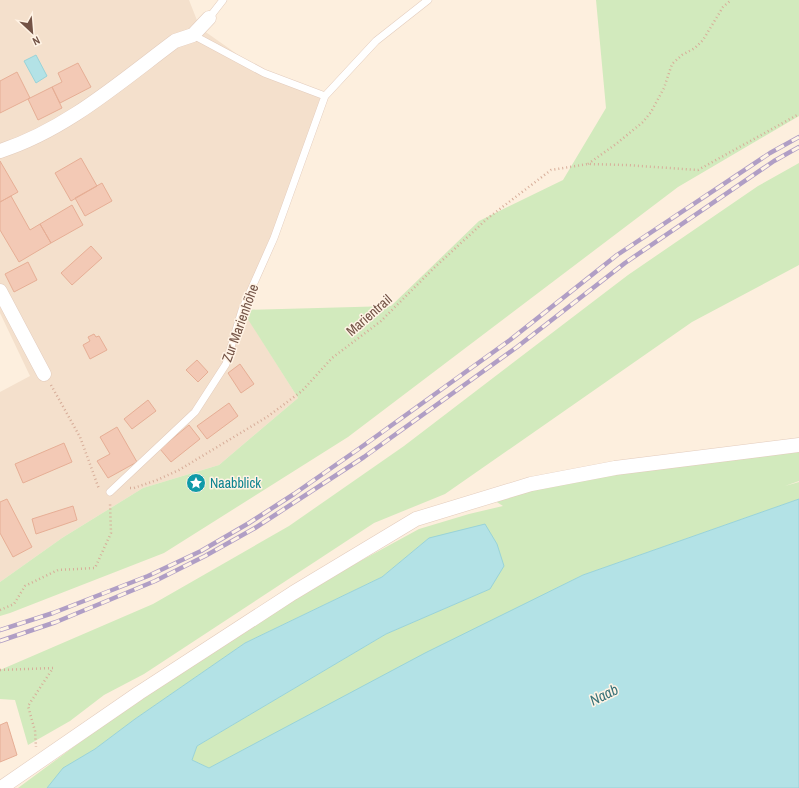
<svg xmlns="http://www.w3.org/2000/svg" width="799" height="788" font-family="'Archivo Narrow',sans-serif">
  <rect width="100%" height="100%" fill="#fdefde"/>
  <!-- residential -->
  <path fill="#f4e0cc" d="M0,0H189L200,28L264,73L325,96L310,140L242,309L298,398L219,465L143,488L62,538L0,582V392L30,376L0,313Z"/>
  <!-- green -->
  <path fill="#d2eabd" d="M596,0H799V116L678,187L348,437L164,553L10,613L0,616V582L62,538L143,488L219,465L298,398L242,310L391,306L479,221L563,180L606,108Z
    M799,163V265L692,322L445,494L374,523L144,674L104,695L70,721L28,745L15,700L0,699V670L153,604L289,526L404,446L628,275L758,186Z
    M799,451V481L785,486L799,482V499L583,575L209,768L192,760L197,746L386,634L490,589L429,538L382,577L245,643L135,719L95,749L64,768L47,788H18L129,706L320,583L419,529L469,514L503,506L492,499L608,475Z"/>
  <!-- water -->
  <path fill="#b3e2e6" stroke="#99d3d8" d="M36,55L47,76L36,83L24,61Z
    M799,499V788H47L63,768L95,749L135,719L245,643L382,577L429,538L485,524L497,544L504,566L490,589L386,634L197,746L192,760L209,768L425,653L583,575Z"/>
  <!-- building -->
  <path fill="#f3c9b5" stroke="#e6ae95" d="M78,63L91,87L60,103L52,87L62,82L58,73Z
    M17,72L30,98L0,113V81Z
    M52,87L62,108L38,120L28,99Z
    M81,158L97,186L71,201L55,173Z
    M0,161L18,192L0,202Z
    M102,183L112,201L85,216L75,198Z
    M11,196L30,230L40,224L51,243L19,262L0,230V202Z
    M72,205L83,225L51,243L40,224Z
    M91,246L102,258L72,285L61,273Z
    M28,262L37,280L14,292L5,274Z
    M94,334L96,337L99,336L107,350L90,359L83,345L90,341L88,337Z
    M197,360L208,372L198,382L186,370Z
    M240,364L254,384L241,393L228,373Z
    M148,400L156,411L132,429L124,419Z
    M229,403L238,416L207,439L197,426Z
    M189,425L200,439L171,462L160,449Z
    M117,427L137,462L108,478L97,461L110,454L100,437Z
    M64,443L72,462L23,483L15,464Z
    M7,499L32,547L13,557L0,533V502Z
    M73,506L77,520L36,534L32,519Z
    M7,722L17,755L0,762V725Z"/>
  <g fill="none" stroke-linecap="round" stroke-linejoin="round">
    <defs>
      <path id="service" d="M209,18L223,0
        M193,35L264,73L325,96
        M110,492L195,412L226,364L242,310L274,238L325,96L376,41L428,0"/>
      <path id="minor" d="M0,151C66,130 120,82 175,41L193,35L209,18
        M0,291L44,374
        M1,788L139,693L293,593L416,519L531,484L615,468L799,445"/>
    </defs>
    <!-- service casing -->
    <use href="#service" stroke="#e3ccbd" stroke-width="8"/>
    <!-- minor casing -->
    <use href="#minor" stroke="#e3ccbd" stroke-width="15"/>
    <!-- path -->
    <path stroke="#d7ad99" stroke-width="2.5" stroke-dasharray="1 3" stroke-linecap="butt" d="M588,164L616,144L643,122L651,112L664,88L672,64L682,55L695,48L703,40L723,7L731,0
      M51,385L80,437L99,489
      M130,488H134L157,480L179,470L267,417L302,391L332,358L381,321L434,268L488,218L551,170L588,164L626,165L698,170L799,114
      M0,610L14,604L25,586L58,570L95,568L111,533L110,503
      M0,670L53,668L28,706L35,731L36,747"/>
    <!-- service -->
    <use href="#service" stroke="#fff" stroke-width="7"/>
    <!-- minor -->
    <use href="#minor" stroke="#fff" stroke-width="14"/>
    <defs>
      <path id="rail" d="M0,630L53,613L148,576L201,551L249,523L294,494L360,448L510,340L617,255L770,153L799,137
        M0,641L56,622L155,581L205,556L255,528L364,457L517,347L625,263L774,161L799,147"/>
    </defs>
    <!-- rail casing -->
    <use href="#rail" stroke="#b09ec5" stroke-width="4.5"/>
    <!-- rail -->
    <use href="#rail" stroke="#fff3e5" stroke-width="3" stroke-dasharray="9" stroke-linecap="butt"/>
  </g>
  <!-- icons -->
  <defs>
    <symbol id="sight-disc" viewBox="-11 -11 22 22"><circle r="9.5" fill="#0f9aa8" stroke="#fff3e5"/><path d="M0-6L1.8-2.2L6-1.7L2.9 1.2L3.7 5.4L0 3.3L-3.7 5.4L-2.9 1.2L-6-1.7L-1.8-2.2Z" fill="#fff"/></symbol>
  </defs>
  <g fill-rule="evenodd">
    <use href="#sight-disc" x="185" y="472" width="22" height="22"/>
  </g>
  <g text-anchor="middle" stroke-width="3" stroke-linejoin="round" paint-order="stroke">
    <!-- street labels -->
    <g font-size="14" fill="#735346" stroke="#fff3e5">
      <text transform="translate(369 315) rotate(-41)" y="5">Marientrail</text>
      <text transform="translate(240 323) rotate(-70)" y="5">Zur Marienhöhe</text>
    </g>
    <!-- culture labels -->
    <g font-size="14" fill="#0d838f" stroke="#fff3e5" text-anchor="start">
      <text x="210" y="488">Naabblick</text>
    </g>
    <!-- water labels -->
    <g font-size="15" font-style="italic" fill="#3a7379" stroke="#fff3e5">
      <text transform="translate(604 695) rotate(-26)" y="5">Naab</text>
    </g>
  </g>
  <!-- north arrow -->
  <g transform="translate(32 32) rotate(154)" stroke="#fff3e5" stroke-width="3" paint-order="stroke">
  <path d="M0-3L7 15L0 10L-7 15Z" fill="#735346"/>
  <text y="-6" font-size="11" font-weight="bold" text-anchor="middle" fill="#735346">N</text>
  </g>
</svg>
